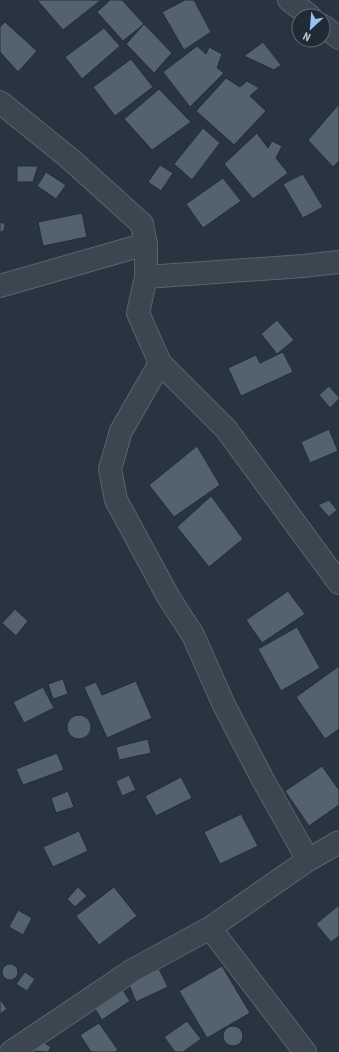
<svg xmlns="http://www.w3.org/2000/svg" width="339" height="1052" font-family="'Roboto Condensed',sans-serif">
  <rect width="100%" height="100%" fill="#283540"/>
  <!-- building -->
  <path fill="#53626d" stroke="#222e37" d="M37,0H101L63,30Z
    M110,0H122L144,24L123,41L97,12Z
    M185,0H194L211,32L184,50L162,12Z
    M5,22L37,51L18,72L0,52V27Z
    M144,24L172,53L154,73L126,44Z
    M104,28L120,46L82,79L65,57Z
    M263,42L281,65L274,70L244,56Z
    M197,46L206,54L209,47L222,54L217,68L224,73L190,107L163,72Z
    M131,59L153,87L115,116L93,87Z
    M226,78L240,87L247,81L259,88L250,96L266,111L234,145L196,111Z
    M159,89L191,122L152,150L124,119Z
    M339,104V161L333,167L308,140Z
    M203,128L220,143L192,180L174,164Z
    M257,133L268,148L272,141L282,146L276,158L288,173L253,199L224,164Z
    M160,165L173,173L161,191L148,182Z
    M17,166H38L33,182H17Z
    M46,172L66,185L56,199L37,186Z
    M303,174L323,207L303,218L283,184Z
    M223,178L241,201L203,228L186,204Z
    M82,213L87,237L43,246L38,222Z
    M0,222L3,223L5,225L4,230L2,232H0Z
    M277,320L294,340L277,354L261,334Z
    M283,352L293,372L241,396L228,368L256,355L260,363Z
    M329,386L339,397V399L330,408L319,395Z
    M329,429L338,451L310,463L301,442Z
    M197,446L220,485L174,517L149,485Z
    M211,496L243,539L209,567L177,527Z
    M329,500L337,510L329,517L318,505Z
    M288,591L305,614L262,643L246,620Z
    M15,609L28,621L16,636L2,623Z
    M297,627L320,668L281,691L258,649Z
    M339,666V729L325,739L296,697Z
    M63,679L68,694L53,699L48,684Z
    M136,681L152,718L107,738L84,687L96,682L102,695Z
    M43,687L54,708L24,723L13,702Z
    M67 727a12 12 0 1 1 24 0a12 12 0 1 1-24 0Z
    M148,739L151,753L119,760L116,747Z
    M57,753L64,770L23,785L16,769Z
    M322,766L339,790V805L309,826L285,791Z
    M129,775L136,790L122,796L116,781Z
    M181,777L192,798L156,816L145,796Z
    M68,791L74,807L56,813L51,798Z
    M241,814L258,846L220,864L204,832Z
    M79,831L88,851L53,867L43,847Z
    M78,887L87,896L75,907L67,899Z
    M114,887L137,916L99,945L76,916Z
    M339,905V936L331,942L316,924Z
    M18,910L32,918L23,935L9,927Z
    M2 972a8 8 0 1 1 16 0a8 8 0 1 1-16 0Z
    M222,966L250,1013L207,1038L179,991Z
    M159,969L168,987L136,1002L128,982Z
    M25,972L35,979L27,991L16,984Z
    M121,987L130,1001L102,1020L93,1006Z
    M0,999L7,1009L0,1014Z
    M187,1021L201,1039L183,1052H175L164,1037Z
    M99,1023L118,1050L115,1052H91L80,1035Z
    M223 1036a10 10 0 1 1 20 0a10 10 0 1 1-20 0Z
    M38,1039L51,1047L48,1052L31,1051Z"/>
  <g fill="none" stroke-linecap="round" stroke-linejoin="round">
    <defs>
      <path id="street" d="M289,0L310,16
        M323,26L339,38
        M0,102L69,158L142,224L146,244V277L138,313L160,363L226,429L339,583
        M146,277L303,266L339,262
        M0,286L146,244
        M160,363L121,431L110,469L116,500L169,598L193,635L224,705L262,778L308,860
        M210,928L305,1052
        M11,1052L133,970L210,928L308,860L339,842"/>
    </defs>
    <!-- street casing -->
    <use href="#street" stroke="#5a646d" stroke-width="24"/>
    <!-- street -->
    <use href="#street" stroke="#3c4650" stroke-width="22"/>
  </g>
  <!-- north arrow -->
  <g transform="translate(311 28) rotate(206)"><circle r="19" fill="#202c35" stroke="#5d6871"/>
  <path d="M0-3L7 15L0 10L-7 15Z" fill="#96c4f2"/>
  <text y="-6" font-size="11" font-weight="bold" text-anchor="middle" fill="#b9c1ca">N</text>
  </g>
</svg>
